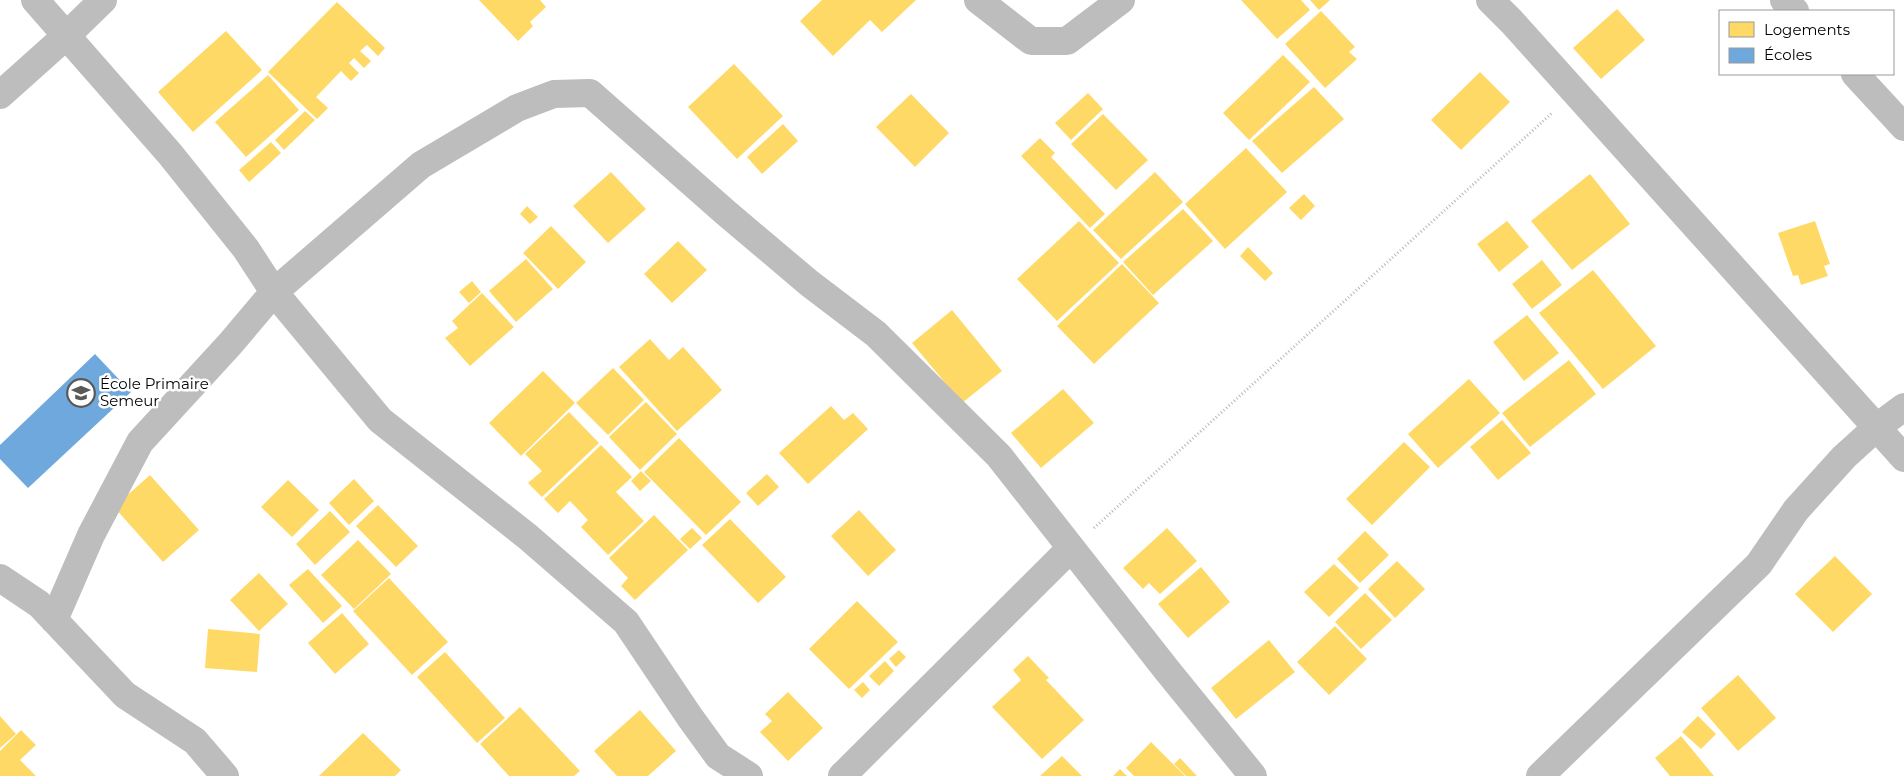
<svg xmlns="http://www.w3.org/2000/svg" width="1904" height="776" font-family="Montserrat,sans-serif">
  <rect width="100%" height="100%" fill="#fff"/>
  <!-- homes -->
  <path fill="#ffd966" d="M479,0H540L546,7L530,22L533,26L518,41Z
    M822,0H916L882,32L870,20L833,56L800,21Z
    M1241,0H1301L1310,10L1277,39Z
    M1310,0H1330L1319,10Z
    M337,2L385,48L378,56L367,45L360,51L371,61L364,68L354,58L349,63L359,73L351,81L341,71L316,97L328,108L317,119L268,72Z
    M1617,9L1645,40L1601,79L1573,48Z
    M1321,11L1355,47L1349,52L1357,59L1325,88L1285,44Z
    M226,31L262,70L193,132L158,92Z
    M1283,55L1310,82L1249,140L1223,113Z
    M734,64L783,116L737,159L688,107Z
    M1480,72L1510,102L1461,150L1431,120Z
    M268,75L299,110L246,157L215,122Z
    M1314,87L1344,119L1282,173L1252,141Z
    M1088,93L1103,109L1071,140L1055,123Z
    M911,94L949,133L915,167L876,127Z
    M305,111L315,120L284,150L275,140Z
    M1103,114L1148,160L1116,190L1071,144Z
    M783,124L798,141L762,174L747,157Z
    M1040,138L1055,153L1051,157L1105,214L1090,228L1021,156Z
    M271,142L281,153L249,182L239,170Z
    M1246,148L1287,192L1225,249L1185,204Z
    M611,172L646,209L608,243L573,206Z
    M1155,172L1183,202L1121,259L1093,230Z
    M1590,174L1630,224L1572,270L1531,221Z
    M1304,194L1315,206L1301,220L1289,208Z
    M527,206L538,217L530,224L520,214Z
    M1183,209L1213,241L1153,295L1123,262Z
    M1079,221L1119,263L1057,321L1017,279Z
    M1507,221L1529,247L1499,272L1477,244Z
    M1815,221L1830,264L1824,266L1828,276L1801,285L1798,275L1793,276L1778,233Z
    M551,226L586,262L558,289L523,253Z
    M678,241L707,270L672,303L644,274Z
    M1248,247L1273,273L1265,281L1240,256Z
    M526,259L553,289L516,322L489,291Z
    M1542,260L1562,285L1532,309L1512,284Z
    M1122,264L1159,303L1094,364L1057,326Z
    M1593,270L1656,346L1603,389L1539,313Z
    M472,281L481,292L469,303L459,292Z
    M482,293L514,327L470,366L445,338L458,328L452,321Z
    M952,310L1002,371L962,403L912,343Z
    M1527,315L1559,353L1524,381L1493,342Z
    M650,339L669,360L683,347L722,390L677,431L619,367Z
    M1569,360L1596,394L1530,447L1502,413Z
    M613,368L644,400L608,435L576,403Z
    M543,371L575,403L521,456L489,423Z
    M1469,379L1500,413L1438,468L1408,434Z
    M1063,389L1094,423L1041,468L1011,433Z
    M646,402L677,434L640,470L609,437Z
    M831,406L844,420L853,413L868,429L808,484L779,453Z
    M569,412L599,443L542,497L528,483L542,471L525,454Z
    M1502,420L1531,453L1498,480L1470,447Z
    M679,438L741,502L706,535L644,472Z
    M1404,442L1430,467L1372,525L1346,499Z
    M601,445L632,477L616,492L644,521L608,555L581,527L588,520L570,501L558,513L544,499Z
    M641,471L651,481L640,491L631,481Z
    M767,474L779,487L758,506L746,493Z
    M150,475L199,530L163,562L114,507Z
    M354,479L374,501L349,525L329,503Z
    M288,480L319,510L292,537L261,507Z
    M378,505L418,546L396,567L356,526Z
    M859,510L896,550L868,576L831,536Z
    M330,511L350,532L315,565L296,544Z
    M654,515L688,550L635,600L621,586L628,578L609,558Z
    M730,519L786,577L758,603L702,545Z
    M692,528L702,538L690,549L680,539Z
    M1167,528L1197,561L1160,594L1149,583L1143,589L1123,568Z
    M1365,531L1389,555L1360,583L1337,559Z
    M358,540L391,574L354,609L321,575Z
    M1835,556L1872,594L1833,632L1795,594Z
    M1397,561L1425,589L1395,618L1368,589Z
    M1334,564L1359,588L1329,617L1304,592Z
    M1201,567L1230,602L1188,638L1158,604Z
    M308,569L342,606L323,623L289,585Z
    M259,573L288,604L259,631L230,600Z
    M389,578L448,642L412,675L353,611Z
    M1365,593L1392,620L1361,649L1335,622Z
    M857,601L898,642L849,689L809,649Z
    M342,613L369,644L335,674L308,643Z
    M1335,626L1367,659L1329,695L1297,662Z
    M208,629L260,634L257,672L205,668Z
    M1269,640L1295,672L1236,719L1211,688Z
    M899,650L906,657L896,667L889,659Z
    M445,652L505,718L477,743L417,677Z
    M1028,656L1049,678L1046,680L1084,720L1042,759L992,707L1021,680L1013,670Z
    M885,661L894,671L879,686L869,676Z
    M1738,675L1776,718L1738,751L1701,708Z
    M863,682L870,690L862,698L854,690Z
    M788,692L823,728L788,761L760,732L772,721L765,714Z
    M520,707L580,771L574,776H509L480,744Z
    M640,710L676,751L648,776H617L594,751Z
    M0,716L16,734L0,748Z
    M1698,716L1716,734L1701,749L1682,732Z
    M21,730L36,745L20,760L36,776H0V751Z
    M363,733L401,770L395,776H319Z
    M1681,736L1714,776H1670L1655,758Z
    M1151,742L1185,776H1134L1126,768Z
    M1062,756L1082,776H1040Z
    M1180,758L1197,776H1186L1174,764Z
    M1120,769L1127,776H1113Z"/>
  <!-- schools -->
  <path fill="#6fa8dc" d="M95,354L131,392L28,488L0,459V445Z"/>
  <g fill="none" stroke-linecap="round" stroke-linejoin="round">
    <!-- path -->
    <path stroke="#b8b8b8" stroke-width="3" stroke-dasharray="1 2.5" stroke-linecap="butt" d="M1094,528L1552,113"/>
    <!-- street -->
    <path stroke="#bdbdbd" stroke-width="28" d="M35,0L170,154L246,249L274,292L380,420L528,537L626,622L689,716L718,756L749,776
      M978,0L1031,41H1067L1121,0
      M1490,0L1512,22L1904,458
      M1784,0L1795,11
      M1855,74L1904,127
      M0,95L66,36L103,0
      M0,578L39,604L125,695L195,741L225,776
      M54,620L91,535L140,442L230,344L274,292L421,165L517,108L554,94L590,93L725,212L809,283L876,334L999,456L1166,669L1253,776
      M842,776L1071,548
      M1540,776L1759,564L1796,510L1844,457L1877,427L1904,407"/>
  </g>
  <!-- icons -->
  <defs>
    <symbol id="school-ring" viewBox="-11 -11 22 22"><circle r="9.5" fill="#fff" stroke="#595959" stroke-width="1.5"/><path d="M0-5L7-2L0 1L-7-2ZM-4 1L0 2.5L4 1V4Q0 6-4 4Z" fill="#595959"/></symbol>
  </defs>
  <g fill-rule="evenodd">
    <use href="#school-ring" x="65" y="377" width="32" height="32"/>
  </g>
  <g text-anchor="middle" stroke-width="5" stroke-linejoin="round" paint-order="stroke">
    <!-- poi labels -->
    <g font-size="15" fill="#000" stroke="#fff" text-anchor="start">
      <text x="100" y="389">École Primaire<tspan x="100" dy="17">Semeur</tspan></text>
    </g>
  </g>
  <!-- legend -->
  <rect x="1719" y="10" width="175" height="65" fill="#ffffff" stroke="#999999"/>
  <rect x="1729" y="22" width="25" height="15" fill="#ffd966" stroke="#999999"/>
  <text x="1764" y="35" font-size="15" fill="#000000">Logements</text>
  <rect x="1729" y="48" width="25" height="15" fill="#6fa8dc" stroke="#999999"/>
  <text x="1764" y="60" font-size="15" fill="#000000">Écoles</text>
</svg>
